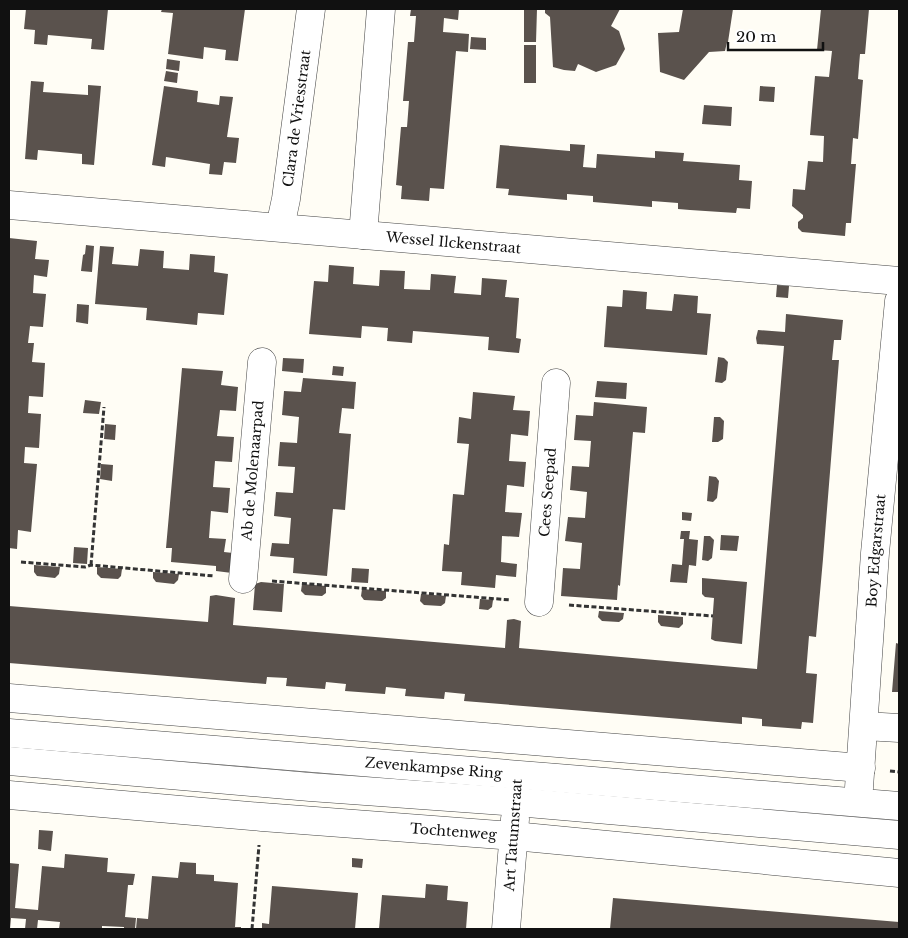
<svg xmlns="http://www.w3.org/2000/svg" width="908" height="938" font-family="'Libre Baskerville',serif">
  <rect width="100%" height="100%" fill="#fffdf5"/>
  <!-- building -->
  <path fill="#5a524d" d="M26,9H108L104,50L91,49L92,39L48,35L47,45L34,44L35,30L24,29Z
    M162,9H245L238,61L225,60L226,50L204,47L203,59L168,54L173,13L161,12Z
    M411,9H459L458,20L444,18L443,32L469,34L468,52L456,51L444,189L430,188L429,201L401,199L402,186L396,185L401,127H407L409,101H403L408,42H414L416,16H410Z
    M524,9H537L536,42H524Z
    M545,9H620L611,26L619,31L625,49L616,65L596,72L578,64L575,71L564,70L553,67L550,17L545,13Z
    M683,9H733L728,42H727L725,51L709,52L684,80L660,72L658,33L679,32Z
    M821,9H869L865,54H860L859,66L858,79L863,80L858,139L853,138L851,164H856L851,223H846L845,236L802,232L798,228V222L803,218V215L792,206L793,189L805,190L808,161L823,162L824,136L810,135L815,76L829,77L832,51L817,50Z
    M471,37L486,38V50L470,49Z
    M524,45H536V83H524Z
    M167,59L180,61L179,71L166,69Z
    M166,71L178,73L177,83L164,81Z
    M31,81L44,82L43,92L88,95V85L101,86L94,165L82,164V154L38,150L37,160L25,159Z
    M164,86L198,91L197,102L219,105L220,96L233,97L227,137L239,138L236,163L224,162L222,175L209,174L210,164L166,157L165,167L152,165Z
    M760,86L775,87L774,102L759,101Z
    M704,105L732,107L731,126L702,124Z
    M570,144L585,145L583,167L596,168L597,154L655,158V151L684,153L683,161L740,165L739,180L752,181L750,209L737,208L736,213L690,210L678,209V203L652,201V207L593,202V196L567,194V200L508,195L509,189L496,188L500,145L570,151Z
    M9,238L37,241L35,259L49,260L47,277L34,275L33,293L46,294L43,327L30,326L28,343H34L32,362L45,363L43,397L29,396L28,413L41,414L39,448L25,447L24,463L37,464L31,532L18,530L17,549L9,548Z
    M86,245L94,246L92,272L81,271L83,255L85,254Z
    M100,246L114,247L112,264L138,266L140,249L164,251L163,268L189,270L190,254L215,256L214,272L228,274L224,315L198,313L197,325L146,320L147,308L95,304Z
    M329,265L354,267L353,284L379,286L380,270L405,271L404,289L430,290L431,274L444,275L456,276L454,293L481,295L482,278L507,280L505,297L519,298L516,338L521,339L519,353L488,350L489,337L413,331L412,343L387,341L388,328L362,326L361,338L309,334L314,281L328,282Z
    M777,285L789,286L788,298L776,297Z
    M623,290L647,292L646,309L672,311L674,294L698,296L697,313L711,314L707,355L604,347L607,306L622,307Z
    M77,304L89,305L88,324L76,322Z
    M786,314L843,320L841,340H834L832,360H839L823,559L816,637L809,636L806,673L817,674L813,723L802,722L801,729L762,726V719L742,717V724L464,701L465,694L445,692L444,699L405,696L406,689L386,687L385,694L345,691L346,684L326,682L325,689L286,686L287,678L267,677L266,684L9,663V606L208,622L210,596L216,595L235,598L233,625L505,648L507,620L514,619L521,621L519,648L757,669L784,346L757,344L756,338L758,330L785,332Z
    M718,357L724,358L728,362L726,380L722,383L715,382Z
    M283,358L304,359L303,373L282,371Z
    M333,366L344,367L343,376L332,375Z
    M182,368L223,371L221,385L238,387L236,411L220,410L217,436L234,437L232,462L215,461L213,487L230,488L228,513L211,511L209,538L226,539L224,552L233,553L232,573L216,571V566L171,562L172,548H166Z
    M303,378L356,382L354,409L342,408L339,433L351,434L347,485L345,510L333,509L327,576L293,573L294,558L270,556L272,543L289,544L291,518L274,516L276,492L293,493L295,467L278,466L279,453L280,442L297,443L299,417L282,415L284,391L301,392Z
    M597,381L627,383L626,399L595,397Z
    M473,392L515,396L513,410L530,411L528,436L511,434L509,461L526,462L525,474L524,487L507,485L505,512L522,513L519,537L502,536L501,562L517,564L516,577L496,575L495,588L461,585L462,572L442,571L444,544L449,545L453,494L464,495L469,444L457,443L459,417L471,419Z
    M85,400L101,402L99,414L83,413Z
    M594,402L647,407L645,433L633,432L620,586L618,585L617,600L561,596L563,568L580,569L582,543L565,541L568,517L585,518L587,492L570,490L572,466L589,467L591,441L574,440L576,415L593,416Z
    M714,417H720L724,421L723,439L718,442H712Z
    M105,424L116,425L115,440L104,439Z
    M101,464L113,465L112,481L100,479Z
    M709,476L716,477L719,481L717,498L713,502L707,501Z
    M682,512L692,513L691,521L682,520Z
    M681,531H690L689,539L698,540L696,566L689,565L687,583L670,582L672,564L682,565L684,539H680Z
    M721,535L739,536L737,551L720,550Z
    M704,536H710L714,540L712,558L708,561L702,560Z
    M74,547L88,548L87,564L73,563Z
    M34,565L60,567L59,574L55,578L37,576L34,572Z
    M97,567L122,569L121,576L118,579L101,578L97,574Z
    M352,568L369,569L368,583L351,582Z
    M153,572L179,574L178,580L174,584L156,582L153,578Z
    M702,578L747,582L742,644L715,641L711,639L714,598L705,597L702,594Z
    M261,582L284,584L282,612L253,610L255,584Z
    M302,584L326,586V593L322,596L305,595L301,591Z
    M362,589L386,591V598L382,601L364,600L361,596Z
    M421,594L446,596L445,603L441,606L424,605L420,601Z
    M480,599L493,600L492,607L488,610L479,609Z
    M599,611L624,613L623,619L619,622L602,621L598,617Z
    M658,615L683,617V624L679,628L661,626L658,622Z
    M896,643L899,644V692H892Z
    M39,830L53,831L51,851L38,849Z
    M65,854L108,858L107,872L135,874L133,885H128L125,917L136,918L135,929H124V927L102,926V929H59L60,922L38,920L37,929H25L26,919L11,918L10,929H9V863L19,864L15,908L38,910L42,866L64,868Z
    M352,858L363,859L362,868L352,867Z
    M180,862L196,863V874L214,875V881L238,883L235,927H241V929H136L137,918L148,919L152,876L178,878Z
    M426,884L448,886L447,900L468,902L466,929H379L382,895L425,898Z
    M272,886L358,893L355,929H262V923L269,924Z
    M613,898L899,922V929H610Z"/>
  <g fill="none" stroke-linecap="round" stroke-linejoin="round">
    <defs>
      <g id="minor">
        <path id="s1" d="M9,205C306,229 602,256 899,281"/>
        <path id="s2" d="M280,227L286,199L311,9"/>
        <path d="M363,235L381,9"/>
        <path id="s3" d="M243,579L262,362"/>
        <path id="s4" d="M539,602L556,383"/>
        <path d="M9,698L861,768"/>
        <path d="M864,726L899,728"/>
        <path id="s5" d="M9,733L899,806"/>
        <path d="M9,761L310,787L516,802L899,835"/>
        <path id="s6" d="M859,788L875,553L899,301"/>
        <path id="s7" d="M9,795L262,817L514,836L899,873"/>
        <path d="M506,929L515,819"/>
      </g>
    </defs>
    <!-- minor casing -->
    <use href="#minor" stroke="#444" stroke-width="29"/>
    <!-- path -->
    <path stroke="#333" stroke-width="3" stroke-dasharray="5 2.5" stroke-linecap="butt" d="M21,562L85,567L91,565L214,576
      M91,565L104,407
      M272,581L511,600
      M569,605L713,616
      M890,771L899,772
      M252,929L259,845"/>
    <!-- minor -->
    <use href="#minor" stroke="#fff" stroke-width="28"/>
  </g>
  <g text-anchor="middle" stroke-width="5" stroke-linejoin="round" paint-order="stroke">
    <!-- street labels -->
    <g font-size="14" fill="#111" stroke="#fff">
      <text dy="5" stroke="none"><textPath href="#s2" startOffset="110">Clara de Vriesstraat</textPath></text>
      <text dy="5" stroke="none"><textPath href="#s1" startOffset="446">Wessel Ilckenstraat</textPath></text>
      <text dy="5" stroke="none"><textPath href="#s3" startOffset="109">Ab de Molenaarpad</textPath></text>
      <text dy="5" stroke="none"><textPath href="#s4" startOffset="110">Cees Seepad</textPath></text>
      <text dy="5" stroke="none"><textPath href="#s6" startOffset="238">Boy Edgarstraat</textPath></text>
      <text dy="5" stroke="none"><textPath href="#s5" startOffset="426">Zevenkampse Ring</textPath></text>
      <text dy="5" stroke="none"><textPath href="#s7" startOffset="446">Tochtenweg</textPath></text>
      <text transform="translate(513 835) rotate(-86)" y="5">Art Tatumstraat</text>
    </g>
  </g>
  <!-- border -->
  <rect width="908" height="938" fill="none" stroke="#111111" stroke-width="20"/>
  <!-- scale -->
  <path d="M728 42v8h95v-8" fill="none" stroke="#111111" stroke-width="2.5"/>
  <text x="736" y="42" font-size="15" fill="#111111" stroke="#ffffff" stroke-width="4" paint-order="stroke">20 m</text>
</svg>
